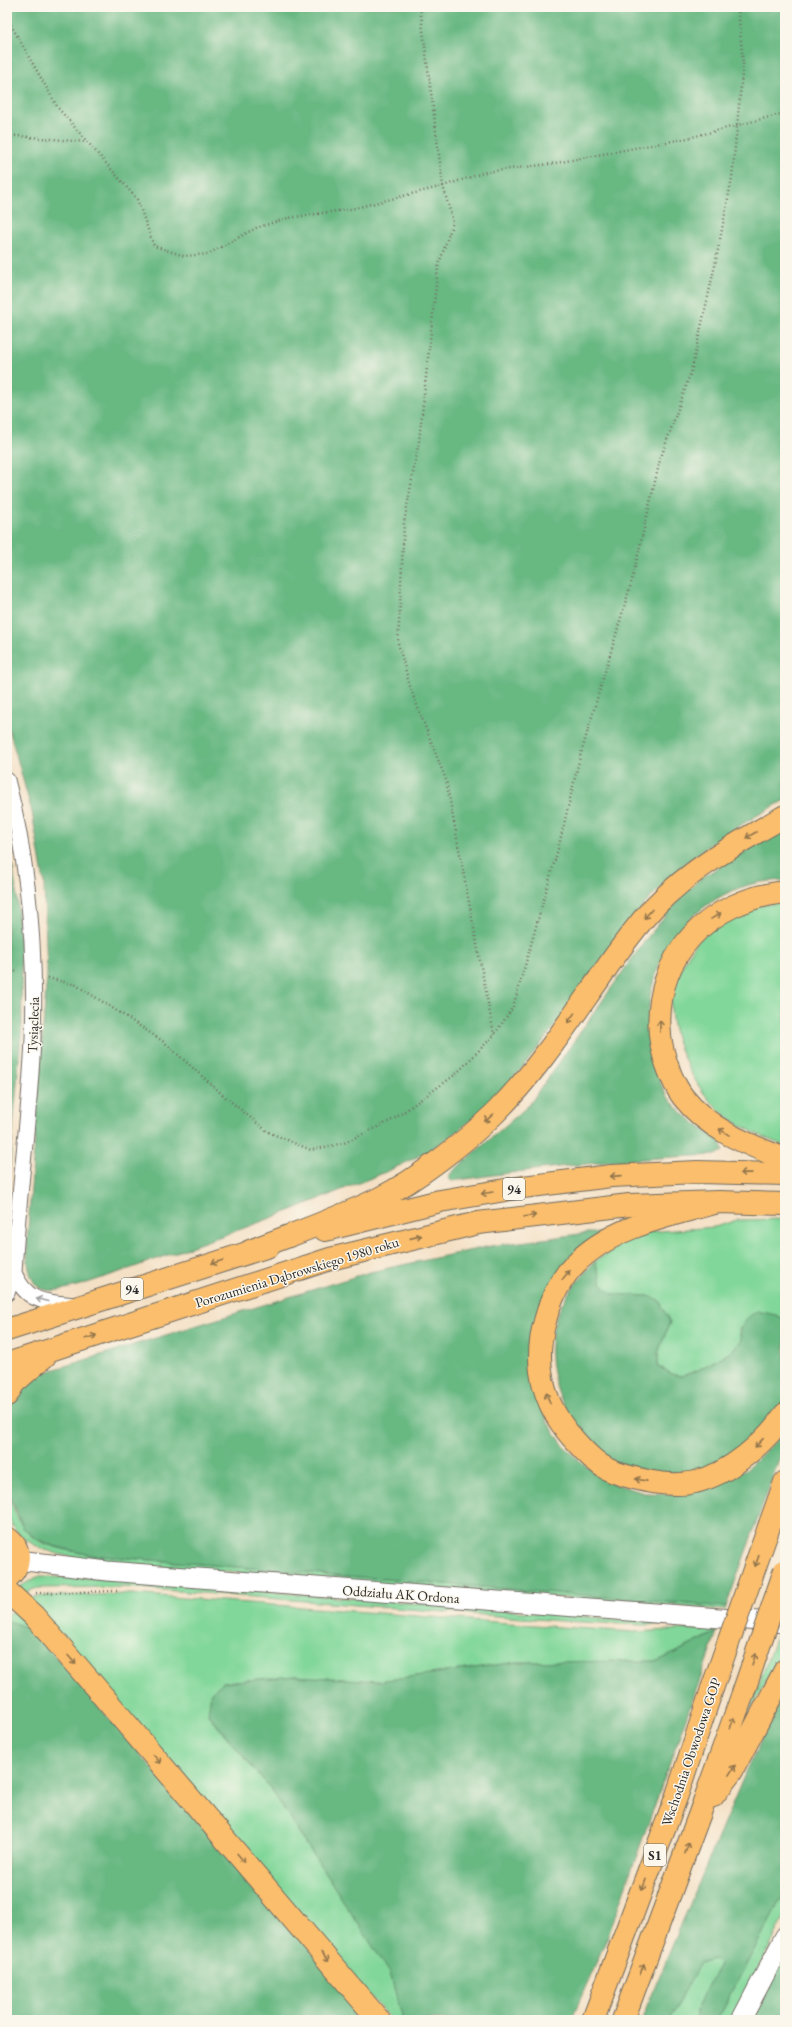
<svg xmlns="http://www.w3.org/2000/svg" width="792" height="2027" font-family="'EB Garamond',serif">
  <rect width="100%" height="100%" fill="#fbf7ec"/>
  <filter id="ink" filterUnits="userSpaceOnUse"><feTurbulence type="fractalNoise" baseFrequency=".025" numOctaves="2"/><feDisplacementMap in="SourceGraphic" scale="8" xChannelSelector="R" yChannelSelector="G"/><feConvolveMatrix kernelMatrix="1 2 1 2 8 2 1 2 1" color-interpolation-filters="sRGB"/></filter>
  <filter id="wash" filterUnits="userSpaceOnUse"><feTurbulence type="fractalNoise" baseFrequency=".012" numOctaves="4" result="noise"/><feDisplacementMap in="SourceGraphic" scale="16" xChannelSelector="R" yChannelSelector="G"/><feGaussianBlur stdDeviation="0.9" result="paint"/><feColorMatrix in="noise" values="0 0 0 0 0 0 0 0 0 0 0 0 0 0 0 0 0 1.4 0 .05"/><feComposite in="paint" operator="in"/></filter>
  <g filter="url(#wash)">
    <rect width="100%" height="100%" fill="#f4e0c5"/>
    <!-- green -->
    <path fill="#81d79a" stroke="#568162" d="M785,902V1146C759,1136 729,1122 710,1101C691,1079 671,1037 671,1007C671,986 683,962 695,945C700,937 723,920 732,914C748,905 767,905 785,902Z
      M785,1219V1320L776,1315L739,1329L741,1342L729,1353L696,1371L681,1376L672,1374L658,1366V1353L670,1322L649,1296L612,1294L602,1284L595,1261L623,1243L648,1232L715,1227L737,1220Z
      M7,1487C11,1500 15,1516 23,1527C36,1547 69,1550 90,1555L726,1607L725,1610L99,1562C69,1557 17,1550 8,1515C5,1506 7,1496 7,1487Z
      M37,1577L92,1578L678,1624L643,1625L561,1621L125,1587L38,1588L31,1590L22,1596L19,1588L21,1586Z
      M132,1594L560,1627L635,1632L687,1629L718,1631L658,1661L518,1662L379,1681L296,1676L223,1682L208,1715L271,1789L390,1973L403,2020H391L27,1601L32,1598L44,1596Z
      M15,1611L48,1648L7,1620V1615Z
      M776,1636L785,1637V1645L748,1715Z
      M785,1891V1917L732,2020H717Z
      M714,1959L719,1964L697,2006L695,2020H669L700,1962Z"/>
    <!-- forest -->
    <path fill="#68b882" stroke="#4a7256" d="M7,7H785V800C745,822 701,846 668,879C616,931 580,996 534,1053C516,1076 495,1098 474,1117C439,1150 395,1169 351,1186C317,1200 282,1214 247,1227C194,1245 143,1265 90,1282C43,1297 27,1297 27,1242L47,975L44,883L32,812L7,722Z
      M7,827L17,898L21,961L22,1025L7,1199Z
      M785,827V880C774,881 762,881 752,884C682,903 640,969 650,1039C653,1058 657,1081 668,1097C682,1116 703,1129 721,1142L723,1151L716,1155C627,1158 539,1168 452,1181L448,1178L451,1173L529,1105L643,943L681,897L701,878Z
      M587,1233H599L543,1298L546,1420L564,1446L584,1465L612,1483L644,1493L683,1494L714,1486L746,1470L785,1432V1443L726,1607L90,1555L53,1546L35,1538L23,1528L7,1487V1434L11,1404L14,1396L36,1375L370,1272L491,1246Z
      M595,1261L602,1284L612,1294L649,1296L659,1300L670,1322L658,1353V1366L672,1374L681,1376L696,1371L729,1353L741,1342C739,1325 743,1320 757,1311L776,1315L785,1320V1400C779,1409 771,1417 763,1425C756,1433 748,1445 739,1452C706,1474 666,1478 629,1466C624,1464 616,1463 612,1460C589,1447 565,1414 557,1389C550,1367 548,1341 556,1318C564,1295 580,1278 595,1261Z
      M7,1620L25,1627L48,1648L371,2020H7Z
      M717,1632L607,1938L571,2020H403L390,1973L271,1789L208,1714L211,1692L223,1682L296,1676L379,1681L518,1662L658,1661Z
      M785,1691V1891L717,2020H695L697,2006L719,1964L714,1959L700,1963L669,2020H641L744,1776Z
      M785,1957V2020H752Z"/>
  </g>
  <g filter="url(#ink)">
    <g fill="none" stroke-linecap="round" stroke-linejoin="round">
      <defs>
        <path id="minor" d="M7,780C29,864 36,951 33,1038C30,1116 18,1194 14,1273L7,1293
          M14,1273C27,1303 45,1302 75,1305"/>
        <path id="tertiary" d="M18,1560L107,1571L785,1623
          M741,2020L785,1936"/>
        <path id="primary" d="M325,1230L440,1201L523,1187L611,1176L697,1172L785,1174
          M7,1330L269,1246
          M7,1364L330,1259L478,1223L629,1205L718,1202L785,1204
          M7,1395L14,1383L45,1356
          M7,1538C22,1548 21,1567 7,1578"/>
        <path id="motorway" d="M785,892C709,900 653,955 660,1035C662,1054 671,1081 683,1097C709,1130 747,1144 785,1159
          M718,1202C669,1216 613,1226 576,1263C560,1279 550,1301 545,1321C532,1368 545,1409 577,1443C586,1453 596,1463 607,1469C619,1475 634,1478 647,1481C663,1484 680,1486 695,1482C729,1474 765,1443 785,1414
          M250,1251C293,1234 337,1219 378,1199C417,1180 464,1143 495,1113C535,1073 566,1026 599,979C616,954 634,928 655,906C692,868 739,842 785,816
          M770,1524L785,1482
          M7,1591L34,1616L85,1675L379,2020
          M713,1796L732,1771L785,1670
          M593,2020L677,1795L712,1689
          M623,2020L700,1813L742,1696"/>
      </defs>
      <!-- minor casing -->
      <use href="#minor" stroke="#716a61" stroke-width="17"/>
      <!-- tertiary casing -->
      <use href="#tertiary" stroke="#716a61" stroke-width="21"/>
      <!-- primary casing -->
      <use href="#primary" stroke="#716a61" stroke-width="24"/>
      <!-- motorway casing -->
      <use href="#motorway" stroke="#716a61" stroke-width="24"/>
      <!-- path -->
      <path stroke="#716a61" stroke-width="2.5" stroke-dasharray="1 3" stroke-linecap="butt" d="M420,7L443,186L453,222L438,267L419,441L404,523L398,643L411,690L446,780L494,1035
        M7,18L58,108L137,199L154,246L184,256L208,254L256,228L288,218L351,209L443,186L486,172L550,164L688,138L785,113
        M7,135L86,142
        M7,970L18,972
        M48,978L76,985L114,1009L164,1042L224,1096L268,1132L311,1150L344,1143L394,1119L456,1074L494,1035L513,1007L526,962L558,849L580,757L632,580L660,460L691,372L715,265L732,178L743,64L738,7
        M36,1593L117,1591"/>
      <!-- minor -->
      <use href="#minor" stroke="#fff" stroke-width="15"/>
      <!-- tertiary -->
      <use href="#tertiary" stroke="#fff" stroke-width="19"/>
      <!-- primary -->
      <use href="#primary" stroke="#fabe6d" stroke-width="22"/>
      <!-- motorway -->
      <use href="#motorway" stroke="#fabe6d" stroke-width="22"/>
      <defs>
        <path id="motorway-bridge" d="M712,1689L770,1524
          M742,1696L785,1570"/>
      </defs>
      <!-- motorway-bridge casing -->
      <use href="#motorway-bridge" stroke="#716a61" stroke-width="24" stroke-linecap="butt"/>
      <!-- motorway-bridge -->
      <use href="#motorway-bridge" stroke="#fabe6d" stroke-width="22"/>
    </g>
    <!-- one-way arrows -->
    <defs><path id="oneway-shaft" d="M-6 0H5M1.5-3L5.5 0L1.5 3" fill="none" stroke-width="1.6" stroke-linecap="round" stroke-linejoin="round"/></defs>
    <g stroke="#92744c">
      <use href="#oneway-shaft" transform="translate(751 835) rotate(150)"/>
      <use href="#oneway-shaft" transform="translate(648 914) rotate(131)"/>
      <use href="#oneway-shaft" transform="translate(716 916) rotate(-32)"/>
      <use href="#oneway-shaft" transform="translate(571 1018) rotate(125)"/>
      <use href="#oneway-shaft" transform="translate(660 1026) rotate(-92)"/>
      <use href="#oneway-shaft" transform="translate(489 1118) rotate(139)"/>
      <use href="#oneway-shaft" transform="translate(724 1132) rotate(-148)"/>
      <use href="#oneway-shaft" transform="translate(746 1173) rotate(-179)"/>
      <use href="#oneway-shaft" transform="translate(616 1176) rotate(176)"/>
      <use href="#oneway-shaft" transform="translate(487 1193) rotate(171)"/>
      <use href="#oneway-shaft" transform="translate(530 1216) rotate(-8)"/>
      <use href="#oneway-shaft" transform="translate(416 1237) rotate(-13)"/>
      <use href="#oneway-shaft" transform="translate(217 1262) rotate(162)"/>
      <use href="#oneway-shaft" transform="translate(566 1275) rotate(-51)"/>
      <use href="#oneway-shaft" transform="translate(91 1337) rotate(-18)"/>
      <use href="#oneway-shaft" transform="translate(548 1398) rotate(-112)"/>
      <use href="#oneway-shaft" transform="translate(759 1443) rotate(133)"/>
      <use href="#oneway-shaft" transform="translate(641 1480) rotate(-169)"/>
      <use href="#oneway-shaft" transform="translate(757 1561) rotate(109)"/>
      <use href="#oneway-shaft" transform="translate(754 1659) rotate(-71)"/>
      <use href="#oneway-shaft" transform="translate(72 1660) rotate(49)"/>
      <use href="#oneway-shaft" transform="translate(732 1723) rotate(-71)"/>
      <use href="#oneway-shaft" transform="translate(157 1759) rotate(50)"/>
      <use href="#oneway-shaft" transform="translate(732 1770) rotate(-58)"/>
      <use href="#oneway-shaft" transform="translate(687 1848) rotate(-70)"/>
      <use href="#oneway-shaft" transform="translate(241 1858) rotate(50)"/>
      <use href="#oneway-shaft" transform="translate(644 1885) rotate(110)"/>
      <use href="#oneway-shaft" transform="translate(325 1957) rotate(50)"/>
      <use href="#oneway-shaft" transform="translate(642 1969) rotate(-70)"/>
    </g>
    <use stroke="#a0a0a0" href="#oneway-shaft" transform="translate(42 1300) rotate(-166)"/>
  </g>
  <g text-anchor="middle" stroke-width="3" stroke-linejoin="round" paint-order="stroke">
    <!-- shield labels -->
    <g fill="#fbf7ec" stroke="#696865" stroke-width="1">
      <rect x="503" y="1178" width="22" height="22" rx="3"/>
      <rect x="121" y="1278" width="22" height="22" rx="3"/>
      <rect x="644" y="1844" width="22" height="22" rx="3"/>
    </g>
    <g font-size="13" font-weight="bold" fill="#2b2b2b">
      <text x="514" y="1194">94</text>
      <text x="132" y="1294">94</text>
      <text x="655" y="1860">S1</text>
    </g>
    <!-- street labels -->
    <g font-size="14" fill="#2b2b2b" stroke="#fbf7ec">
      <text transform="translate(33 1025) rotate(-88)" y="5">Tysiąclecia</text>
      <text transform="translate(297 1272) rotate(-17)" y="5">Porozumienia Dąbrowskiego 1980 roku</text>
      <text transform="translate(401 1594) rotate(4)" y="5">Oddziału AK Ordona</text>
      <text transform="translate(691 1752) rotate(-71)" y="5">Wschodnia Obwodowa GOP</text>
    </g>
  </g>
  <!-- margin -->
  <rect width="792" height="2027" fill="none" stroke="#fbf7ec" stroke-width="24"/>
</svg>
